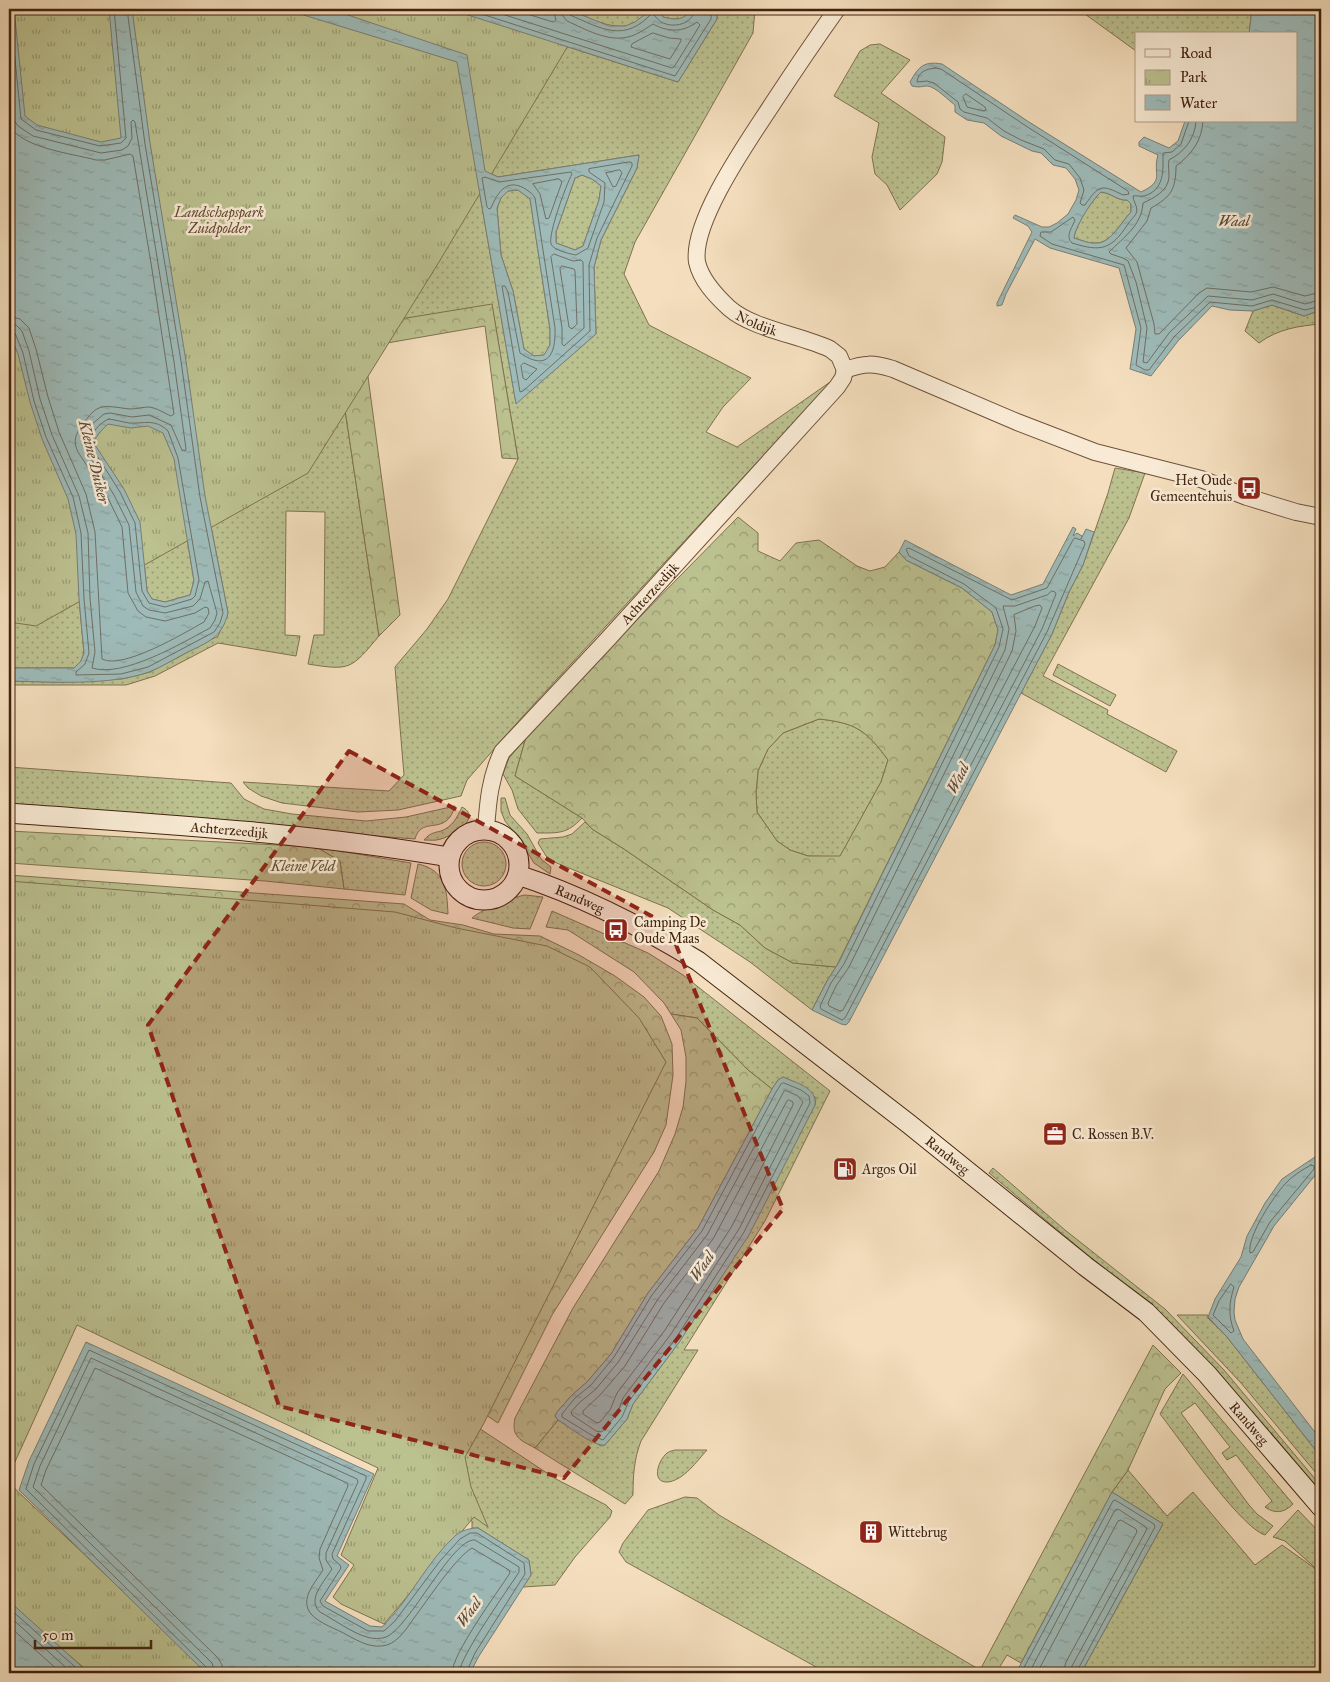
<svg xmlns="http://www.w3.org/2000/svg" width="1330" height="1682" font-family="'IM FELL Great Primer',serif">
  <defs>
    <pattern id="grass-dots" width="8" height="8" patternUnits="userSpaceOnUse" patternTransform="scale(1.25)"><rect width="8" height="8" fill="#bcc190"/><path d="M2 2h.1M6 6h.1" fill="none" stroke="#9a9c74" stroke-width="1.8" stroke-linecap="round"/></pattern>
    <pattern id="forest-crowns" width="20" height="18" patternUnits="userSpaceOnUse" patternTransform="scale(1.25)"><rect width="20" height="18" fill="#bcc190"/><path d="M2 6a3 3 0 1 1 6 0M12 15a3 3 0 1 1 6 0" fill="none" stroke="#9a9c74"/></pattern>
    <pattern id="park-tufts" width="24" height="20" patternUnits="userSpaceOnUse" patternTransform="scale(1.25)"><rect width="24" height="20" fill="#bcc190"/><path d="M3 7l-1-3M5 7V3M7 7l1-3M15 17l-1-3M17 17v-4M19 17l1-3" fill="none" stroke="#9a9c74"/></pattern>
    <pattern id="water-ripples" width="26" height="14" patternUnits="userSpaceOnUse" patternTransform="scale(1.25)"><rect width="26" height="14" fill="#9ebbb9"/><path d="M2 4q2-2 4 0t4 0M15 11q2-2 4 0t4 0" fill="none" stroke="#89a09e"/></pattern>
  </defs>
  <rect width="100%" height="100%" fill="#f4debd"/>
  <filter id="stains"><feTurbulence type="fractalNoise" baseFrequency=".004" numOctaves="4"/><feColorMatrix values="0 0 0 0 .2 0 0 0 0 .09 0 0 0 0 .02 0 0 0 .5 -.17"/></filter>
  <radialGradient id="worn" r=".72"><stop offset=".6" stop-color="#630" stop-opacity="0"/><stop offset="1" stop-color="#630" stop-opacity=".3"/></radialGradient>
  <!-- grass -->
  <path fill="url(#grass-dots)" stroke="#807250" d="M449,9L678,82L717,19L716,9H755L753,33L635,242L624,274L649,325L751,378L723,407L706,432L737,447L833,380L523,716L467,780L461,796L398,810L358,812L282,803L261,796L248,788L243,782L389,791L404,775L395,667L427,629L448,599L518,459L492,305L333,330L379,636C351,669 351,671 308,664L314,635H324L325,512L286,511L285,635L300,636L296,656L218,643L155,676L126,685H9V681L54,682L122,679L150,672L218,636L228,613L205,496L457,62L516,403L596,334L594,267L601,240L637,168L639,155L498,177L485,171Z
    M567,9H648C632,42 591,19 567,9Z
    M658,9H690C685,21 675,20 663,17Z
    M1078,9H1252L1249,34H1136V51Z
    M880,44L910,60L881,93L945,137L942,162L937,174L900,210L887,185L875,174L872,157L879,123L834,96L860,51L870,45Z
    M582,175L592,179L601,186L599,200L583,246L575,250L556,243V232L575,178Z
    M518,190L530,198L550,329V345L545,355L534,356L524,349L513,291L501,255L497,208L501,198L508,191Z
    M1101,192C1111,193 1118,201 1127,200L1131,204V212C1122,221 1111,243 1097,243C1089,244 1081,240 1074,238C1075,226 1091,201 1101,192Z
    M1272,305L1304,316L1321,310V324C1298,326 1278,329 1259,343L1245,331L1253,311Z
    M9,332L79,599L84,653L81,661L74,668H9Z
    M174,459L194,581L190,595L165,602L152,599L147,591L140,522Z
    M1115,468L1145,473L1129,518L1043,676L1108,710L1107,714L1177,751L1166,772L1021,693L1052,634L1069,592L1083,565L1108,493Z
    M1058,664L1116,695L1110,706L1053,675Z
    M819,719C856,723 866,730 888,760L881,782L840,857L808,856L790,850L777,841L757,812L756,793L758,771L768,749L783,733Z
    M526,737L515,776L582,818C567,834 559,833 537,833L518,809L512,790L503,774L509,758Z
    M9,767L231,783L244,799L264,809L292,814L366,821L406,817L455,806C454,810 452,814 450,817C439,832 421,818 415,839L9,807Z
    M501,798H505L510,815L527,834L541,859L551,867L550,874L534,863L518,837L505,821L501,811Z
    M462,807C483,818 452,836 441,839C435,841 430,840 424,840C430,833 433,833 441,831C452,827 457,818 462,807Z
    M585,822L592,829L624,849L713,910L740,925L765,948L793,963L836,967L827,981L812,1010L750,962L668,908L554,862L546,856L538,843L540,839L563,837L572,834Z
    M462 864a22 22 0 1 1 44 0a22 22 0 1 1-44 0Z
    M316,847L411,863L405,895L344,889L340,861Z
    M418,864C445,870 447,889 448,914L431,910L411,898Z
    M525,895L543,897L530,929L513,928L472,918C484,908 509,898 525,895Z
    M552,911L648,953L683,975L830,1091L765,1221L684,1350H698L641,1441C634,1459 633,1476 633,1495L625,1504L535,1448L558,1420L601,1446L605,1445L627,1419L633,1404L680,1341L789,1154L815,1105L816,1098L803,1086L783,1077L778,1080L772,1089L748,1070L697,1018L671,1014L664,1003L634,972L568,930L546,927Z
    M993,1168L1065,1230L1165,1309L1224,1370L1321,1486V1497L1160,1315L989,1173Z
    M9,1281L391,1370L556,1479L606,1505L612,1511L610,1517L575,1557L555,1585L523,1587L531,1575L529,1560L478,1528H472V1521L397,1473Z
    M1177,1315H1208V1318L1227,1337L1321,1457V1479L1241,1383Z
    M1183,1374L1293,1504C1284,1513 1275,1514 1265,1507L1272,1501L1236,1455L1227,1460L1222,1453L1230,1447L1195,1403L1181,1413L1249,1505L1257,1514L1273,1526L1265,1535C1240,1527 1179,1438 1160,1414Z
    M675,1450H707C697,1461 684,1480 668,1482C651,1483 658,1462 665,1455C667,1452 671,1451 675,1450Z
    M1128,1470L1167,1516L1193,1492L1255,1565L1282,1545L1313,1567L1321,1575V1673H1081L1163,1524L1112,1492Z
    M685,1497L697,1498L719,1515L985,1673H827L626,1562L619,1552L623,1543L648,1510Z
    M1298,1510L1321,1534V1573L1285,1541L1273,1537Z"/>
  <!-- forest -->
  <path fill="url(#forest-crowns)" stroke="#807250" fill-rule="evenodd" d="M492,304L518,459L502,458L485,326L364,347L400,615L379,636L333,330Z
    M738,517L758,533V551L780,561L796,543L819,540L857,566L870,571L885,567L899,552L906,560L962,588L992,612L998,630L995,645L836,967L793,963L765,948L740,925L713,910L624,849L592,829L582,818L515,776L526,737L576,682ZM819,719C856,723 866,730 888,760L881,782L840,856H808L790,850L777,841L757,812L756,793L758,771L768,749L783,733Z
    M9,831L316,847L340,861L344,889L265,881L9,863Z
    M9,875L404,904L430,920L463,925L494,934L540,936L579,955L615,976L644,997L661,1016L672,1044L673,1075L666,1125L654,1152L552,1315L498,1423L480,1411L9,892Z
    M671,1014L697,1018L748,1070L772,1089L698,1228L648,1293L611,1354L587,1382L572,1395L557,1412L555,1416L558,1420L535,1448C520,1440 511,1437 515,1418L573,1308L659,1171L675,1134L683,1107L686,1081V1057L681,1030Z
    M1153,1345L1181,1373L1165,1389L1128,1470L1112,1492L1021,1663L1007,1655L996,1673H985L980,1670Z"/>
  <!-- park -->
  <path fill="url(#park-tufts)" stroke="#807250" d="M9,9H590L439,262L308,473L36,626L9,622Z
    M9,881L395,912L456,928L547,946L590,967L639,1018L666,1062L484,1423L465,1457L471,1487L488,1527L474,1517L384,1624L341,1604L333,1597L354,1565L341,1555L378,1468L77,1325L9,1475Z
    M9,1483L209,1673H90L9,1604Z"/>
  <!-- water -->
  <path fill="url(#water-ripples)" stroke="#7a7e75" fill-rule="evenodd" d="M9,9H14L25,116L37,125L101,142L121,138L109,9H132L150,143L186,361L205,496L228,613C222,638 208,642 186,653C174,659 162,667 149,672C110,686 50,682 9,681V668H74L81,661L84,653L79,599L76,534L68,499L42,439L30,402L18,354L9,332ZM108,424L131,428L148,426L163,433L174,459L194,581L190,595L165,602L152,599L147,591L140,522L124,489L93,442L100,432Z
    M284,9H330L467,55L485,171L498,177L639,155L637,168L601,240L594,267L596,334L516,404L457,62ZM582,175L592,179L601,186L599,200L583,246L575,250L556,243V232L575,178ZM518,190L530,199L550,329V345L544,355L534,356L524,349L513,291L501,255L497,208L501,198L508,191Z
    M449,9H567L609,26H625L635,22L644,15L648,9H658L663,17C675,20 685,21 690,9H716L717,19L678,82Z
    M1252,9H1321V310L1304,316L1272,305L1253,311L1230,310L1212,306L1178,341L1151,376L1130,369L1136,329L1119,268L1050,248L1035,239L1006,294L1002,305L997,306V303L1032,232L1028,226L1013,218L1015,215L1042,227H1049L1057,223L1068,214L1076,200L1079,190L1075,179L1066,168L1053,165L1041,153L1032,151L1001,136L984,123L967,120L955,112V105C948,100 937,88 928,86C922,86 920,88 912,86L910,82C919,66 924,61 942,64L1029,122L1141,192C1166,180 1152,175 1158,155L1139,146V142L1144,137L1169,148L1178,141L1185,121H1296V34H1249ZM1101,192C1111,193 1118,201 1127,200L1131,204V212C1122,221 1111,243 1097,243C1090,244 1081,240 1074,238C1075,227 1092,200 1101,192Z
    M1073,527L1076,529L1073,536L1077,533L1082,536L1081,539L1086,529L1094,532L1083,565L1069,592L1052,634L849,1022L846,1025L841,1024L812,1010L827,981L839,962L995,645L998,630L992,612L962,588L906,560L899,552L905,540L1011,595L1043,584Z
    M783,1077C796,1083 817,1087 815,1105L749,1235L680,1341L633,1404L627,1419L605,1445C594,1447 568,1426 558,1420L555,1416L557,1412L572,1395L587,1382L611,1354L648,1293L698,1228L772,1089L778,1080Z
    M1321,1149V1168L1274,1226L1239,1287L1235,1299L1234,1312L1235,1320L1243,1339L1321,1440V1457L1227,1337L1208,1317L1215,1299L1241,1257L1247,1236L1265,1203L1282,1179L1315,1157Z
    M86,1342L374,1474L337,1556L349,1565L325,1601L370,1626L382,1627C410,1600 427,1561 456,1535C463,1530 470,1528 478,1528L529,1560L531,1575L479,1656L470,1673H206L19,1490L29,1461Z
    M1112,1492L1163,1524L1081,1673H1016Z
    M9,1601L89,1673H9Z"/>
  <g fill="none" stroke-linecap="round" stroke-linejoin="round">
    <!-- shore -->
    <path stroke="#706f64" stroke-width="1" d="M10,9L21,119L36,130L100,146L121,143L126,138L114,9
      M466,9L675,76L711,19L712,9
      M486,9L672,68L674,67L700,25L697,22C682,33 668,32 653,24C645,29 637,35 628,37C607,42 585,29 567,21L562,15L561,9
      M511,9L553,22L556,20L553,9
      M567,9L570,15C602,29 625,43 652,13C655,16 658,20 661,22C674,29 693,24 695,9
      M653,33L669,38L681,39V41L670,59L631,47L632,44Z
      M9,67L14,120L18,126L33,136L101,153L122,150L128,146L132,138L131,122L133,120L135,122L174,362L186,449L185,451L182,450L171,425L149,415L132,417L110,413L104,414L91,425L83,437L82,444L114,495L129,525L136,592L143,606L149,610L165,613L193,606L200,599L205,582L208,581L217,613L215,620L210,628C182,643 123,678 92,668L95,652L90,598L88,533L79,496L52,435L40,399L29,351L22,331L16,325L9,323
      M935,68L941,69L1026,126L1128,191L1129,194L1123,195C1101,184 1099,185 1085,205H1082L1080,203L1084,190L1080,178L1069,164L1055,160L1044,149L1021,140L1004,131L987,118L964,112L960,109L958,102L934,83L927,81L917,82C918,72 926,69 935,68Z
      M966,94L985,107L986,110L983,111L967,107L963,97Z
      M1189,121L1181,144L1172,152L1163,153C1163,170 1165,190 1144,196C1140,197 1137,195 1133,196C1133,201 1137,205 1137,211C1136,216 1131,219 1128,224C1111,250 1101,252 1072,243C1065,236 1072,228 1075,220L1073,217L1051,232H1041L1040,236L1052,244L1124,265L1141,328L1136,365L1145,370H1149L1174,337L1210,302L1252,306L1272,300L1305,310L1321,306
      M1196,121C1195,139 1184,152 1169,160C1168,166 1169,171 1169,177C1168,191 1154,198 1143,203C1142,225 1124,237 1109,252L1111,254L1123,258L1128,261L1136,282L1147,328L1143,362L1147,363L1169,333L1208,296L1252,300L1273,294L1305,304L1321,299
      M1203,121C1202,141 1191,155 1176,166C1176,189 1171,197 1151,208L1147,221L1126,248L1137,262L1154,324L1155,334H1159L1199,293L1207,288L1251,292L1273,287L1305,296L1321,292
      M9,126C25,149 70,153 96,160H105L130,154L133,156L151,263L174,414L171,416C164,413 157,408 149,407C143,407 136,409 130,409C103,406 98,401 81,427C75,435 73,442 78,452L108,498L122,527L128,593L138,611L146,617L165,621L195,613L205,607L208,608L209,613L204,622C184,633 123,670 102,659L95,532L86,494L59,432L48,397L36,349L29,328L20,319L9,316
      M630,162L632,163V166L597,238L589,265L590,331L523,391L520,392L502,286H505L508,292L520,353C548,372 556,354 555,328L535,198C533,194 531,193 527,190C508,177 498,191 491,208L489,209L487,207L482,178L485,177L499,182L571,172L572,174C566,185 548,234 551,244C553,250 570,254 576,255L588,248L604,202L605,183L589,172V169Z
      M620,170L622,173L616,186L613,187L606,173Z
      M559,179L562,182L549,218L546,219L540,194L533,184Z
      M554,254L573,261L581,260L583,262L584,328L564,346L562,344V328L551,257Z
      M562,266L574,269L575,271L577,324L572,329L569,327L560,269Z
      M9,330L15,333L23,353L34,401L46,437L73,497L81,533L84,599L89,653L85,664L76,672V675L121,674L148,667L214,632L220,623L223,613L200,497L181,361L145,144L127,9
      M524,363L537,369L526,380L523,378L521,366Z
      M109,419C116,420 123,422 129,423C144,424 155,418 168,431L178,458L199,580L195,596L192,599L165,607L149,603L142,591L135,523L120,492L89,443C91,433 100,422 109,419Z
      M1075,538L1084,541L1085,544L1047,632L845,1018L842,1020L821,1009L820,1006L831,983L844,964L999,647L1003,629L996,608L964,584L909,556L906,549L909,548L1012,600L1047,588L1073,540Z
      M1052,591L1055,592L1056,594L1042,629L843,1010L840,1011L829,1006L828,1003L836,986L849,967L1005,650L1009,629L1003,606H1015L1047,595Z
      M1035,606L1040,605L1042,608L1035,626L964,762L960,763L959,759L1012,651L1016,631L1014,615Z
      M784,1083L801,1090L809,1096L810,1103L744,1232L676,1338L629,1401L622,1417L603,1440L593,1436L562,1417V1414L575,1398L591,1385L614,1357L652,1295L702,1231L776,1092L781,1084Z
      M787,1091L798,1096L803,1102L739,1229L671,1334L623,1398L617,1414L602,1432L596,1431L572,1415L571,1412L579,1403L596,1389L619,1361L658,1299L707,1235L782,1095L784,1091Z
      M789,1100L793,1102V1105L732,1226L665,1330L617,1393L610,1410L600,1422L597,1423L583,1414V1411L601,1394L625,1366L664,1303L713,1239L787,1101Z
      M1311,1165L1314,1166V1169L1270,1222L1253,1252L1250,1253C1247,1236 1274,1196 1285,1184C1292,1176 1302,1170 1311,1165Z
      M1231,1284L1234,1287C1229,1303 1228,1315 1234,1331L1231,1333L1213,1315L1219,1301Z
      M9,1608L82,1673
      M9,1616L72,1673
      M9,1626L61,1673
      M209,1673L207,1668L26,1489L34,1464L89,1350L366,1476V1479L332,1554L333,1559L340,1565L341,1568L320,1601L323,1606L368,1631H384L395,1621L440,1561L460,1539L470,1533H477L524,1563L525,1574L475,1653L466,1673
      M215,1673L212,1663L33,1487L40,1466L91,1358L357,1479L358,1482L326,1553V1560L332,1569C325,1581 306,1599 320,1612C333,1619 354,1634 367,1637C372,1639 381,1639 386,1637C410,1627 452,1538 475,1540L519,1567V1572C507,1591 460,1656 459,1673
      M223,1673L222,1665L218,1658L41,1485L46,1470L95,1368L347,1483L348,1486L320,1549L319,1558L323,1570C315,1583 299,1599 311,1614C320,1624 337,1629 347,1635C360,1642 372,1649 387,1645C399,1641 407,1628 414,1618C427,1601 455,1558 472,1548L509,1570L510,1573C497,1593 452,1654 452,1673
      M1021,1673L1113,1501L1115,1500L1154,1524L1155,1527L1078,1669L1077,1673
      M1029,1673L1115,1510L1118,1509L1146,1527L1147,1529L1072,1666L1071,1673
      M1037,1673L1118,1521L1121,1520L1136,1529L1137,1532L1066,1662L1063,1673"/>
    <defs>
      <g id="tertiary">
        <path id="s1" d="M837,9C815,40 794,71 773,103C751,137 691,221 697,262C701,280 715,295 729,308C753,329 800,335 830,349L839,356L845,370"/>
        <path d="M845,370C865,363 873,363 893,369L1017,422L1095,452L1201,479L1247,497L1296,512L1321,517"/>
        <path id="s2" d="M486,829C488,801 490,778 502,752L607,640L837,387L843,378L845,370"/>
      </g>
      <g id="secondary">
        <path id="s3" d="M9,813C156,824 304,832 449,857"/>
        <circle cx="484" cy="865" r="35"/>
        <path id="s4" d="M518,875C582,896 641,926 698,961L909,1124L1085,1266L1146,1312L1207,1374L1321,1507"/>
      </g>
    </defs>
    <!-- tertiary casing -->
    <use href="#tertiary" stroke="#6f523a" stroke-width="18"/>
    <!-- secondary casing -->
    <use href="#secondary" stroke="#43230f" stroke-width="21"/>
    <!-- tertiary -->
    <use href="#tertiary" stroke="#f8ead4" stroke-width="16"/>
    <!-- secondary -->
    <use href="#secondary" stroke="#f8ead4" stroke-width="19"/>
  </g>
  <!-- marked area -->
  <path fill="#8f2418" fill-opacity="0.2" stroke="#8f2418" stroke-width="4" stroke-dasharray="10 6" stroke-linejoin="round" d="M349,751L668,925L783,1209L564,1478L279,1406L148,1025Z"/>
  <!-- icons -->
  <defs>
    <symbol id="bus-square" viewBox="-11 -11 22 22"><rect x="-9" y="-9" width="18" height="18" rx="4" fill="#8f2418" stroke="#f8ead4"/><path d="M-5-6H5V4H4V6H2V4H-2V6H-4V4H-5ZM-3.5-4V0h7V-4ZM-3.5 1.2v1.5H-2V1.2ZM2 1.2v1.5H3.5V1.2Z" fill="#fff"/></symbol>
    <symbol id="office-square" viewBox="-11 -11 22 22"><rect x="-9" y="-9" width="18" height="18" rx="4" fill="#8f2418" stroke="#f8ead4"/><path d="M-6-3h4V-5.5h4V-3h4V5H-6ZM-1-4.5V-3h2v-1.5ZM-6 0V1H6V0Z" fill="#fff"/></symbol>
    <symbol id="fuel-square" viewBox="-11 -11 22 22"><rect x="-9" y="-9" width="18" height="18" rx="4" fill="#8f2418" stroke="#f8ead4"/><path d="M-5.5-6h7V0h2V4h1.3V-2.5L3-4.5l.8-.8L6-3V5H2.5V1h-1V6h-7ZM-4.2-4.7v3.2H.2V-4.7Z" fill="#fff"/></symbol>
    <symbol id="building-square" viewBox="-11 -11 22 22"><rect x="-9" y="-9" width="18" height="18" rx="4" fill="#8f2418" stroke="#f8ead4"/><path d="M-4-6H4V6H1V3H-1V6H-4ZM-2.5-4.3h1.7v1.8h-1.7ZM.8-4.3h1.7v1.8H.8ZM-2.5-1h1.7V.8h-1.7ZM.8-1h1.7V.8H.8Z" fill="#fff"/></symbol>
  </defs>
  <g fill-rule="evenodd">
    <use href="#bus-square" x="1235" y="474" width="28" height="28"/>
    <use href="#bus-square" x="602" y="916" width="28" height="28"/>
    <use href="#office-square" x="1041" y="1120" width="28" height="28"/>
    <use href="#fuel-square" x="831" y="1155" width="28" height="28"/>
    <use href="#building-square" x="857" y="1518" width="28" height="28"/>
  </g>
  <g text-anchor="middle" stroke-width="5" stroke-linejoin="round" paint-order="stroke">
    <!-- park labels -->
    <g font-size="14" font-style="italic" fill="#614a2f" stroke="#f8ead4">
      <text x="219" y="217">Landschapspark<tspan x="219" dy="16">Zuidpolder</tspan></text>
      <text x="303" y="871">Kleine Veld</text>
    </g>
    <!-- street labels -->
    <g font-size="14" fill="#43230f" stroke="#f8ead4">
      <text dy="5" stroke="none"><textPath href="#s1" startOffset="381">Noldijk</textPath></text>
      <text dy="5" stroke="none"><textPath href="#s2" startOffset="296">Achterzeedijk</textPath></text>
      <text dy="5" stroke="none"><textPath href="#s3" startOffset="221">Achterzeedijk</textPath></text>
      <text dy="5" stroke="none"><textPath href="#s4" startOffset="66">Randweg</textPath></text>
      <text dy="5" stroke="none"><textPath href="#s4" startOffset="516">Randweg</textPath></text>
      <text dy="5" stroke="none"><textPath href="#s4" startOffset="921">Randweg</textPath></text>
    </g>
    <!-- poi labels -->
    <g font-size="14" fill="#43230f" stroke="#f8ead4" text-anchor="start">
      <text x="1232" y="485" text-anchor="end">Het Oude<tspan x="1232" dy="16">Gemeentehuis</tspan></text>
      <text x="634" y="927">Camping De<tspan x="634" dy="16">Oude Maas</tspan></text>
      <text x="1072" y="1139">C. Rossen B.V.</text>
      <text x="862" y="1174">Argos Oil</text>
      <text x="888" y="1537">Wittebrug</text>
    </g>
    <!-- water labels -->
    <g font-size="15" font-style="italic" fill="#5a493a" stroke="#f8ead4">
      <text x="1234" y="226">Waal</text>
      <text transform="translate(94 462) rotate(76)" y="5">Kleine Duiker</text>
      <text transform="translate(958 778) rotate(-63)" y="5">Waal</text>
      <text transform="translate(702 1266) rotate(-56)" y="5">Waal</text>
      <text transform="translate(469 1612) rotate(-54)" y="5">Waal</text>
    </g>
  </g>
  <!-- margin -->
  <rect width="1330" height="1682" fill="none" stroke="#f4debd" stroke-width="30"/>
  <rect x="10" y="10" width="1310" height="1662" fill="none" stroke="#43230f" stroke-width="2.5"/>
  <rect x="15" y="15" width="1300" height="1652" fill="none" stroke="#43230f"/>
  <!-- legend -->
  <rect x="1135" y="32" width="162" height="90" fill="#f8ead4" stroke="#b09a85"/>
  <rect x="1145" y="49" width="25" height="8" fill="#f8ead4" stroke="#b09a85"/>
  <text x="1180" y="58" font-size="15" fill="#43230f">Road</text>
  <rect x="1145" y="70" width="25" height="15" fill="url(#park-tufts)" stroke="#b09a85"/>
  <text x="1180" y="82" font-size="15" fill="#43230f">Park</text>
  <rect x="1145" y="95" width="25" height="15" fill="url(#water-ripples)" stroke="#b09a85"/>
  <text x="1180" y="108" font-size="15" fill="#43230f">Water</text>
  <!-- scale -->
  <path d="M35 1640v8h116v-8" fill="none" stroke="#43230f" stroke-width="2.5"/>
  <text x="42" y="1640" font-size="15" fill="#43230f" stroke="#f8ead4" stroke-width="4" paint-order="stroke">50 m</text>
  <rect width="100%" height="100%" filter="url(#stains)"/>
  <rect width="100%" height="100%" fill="url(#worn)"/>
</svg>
